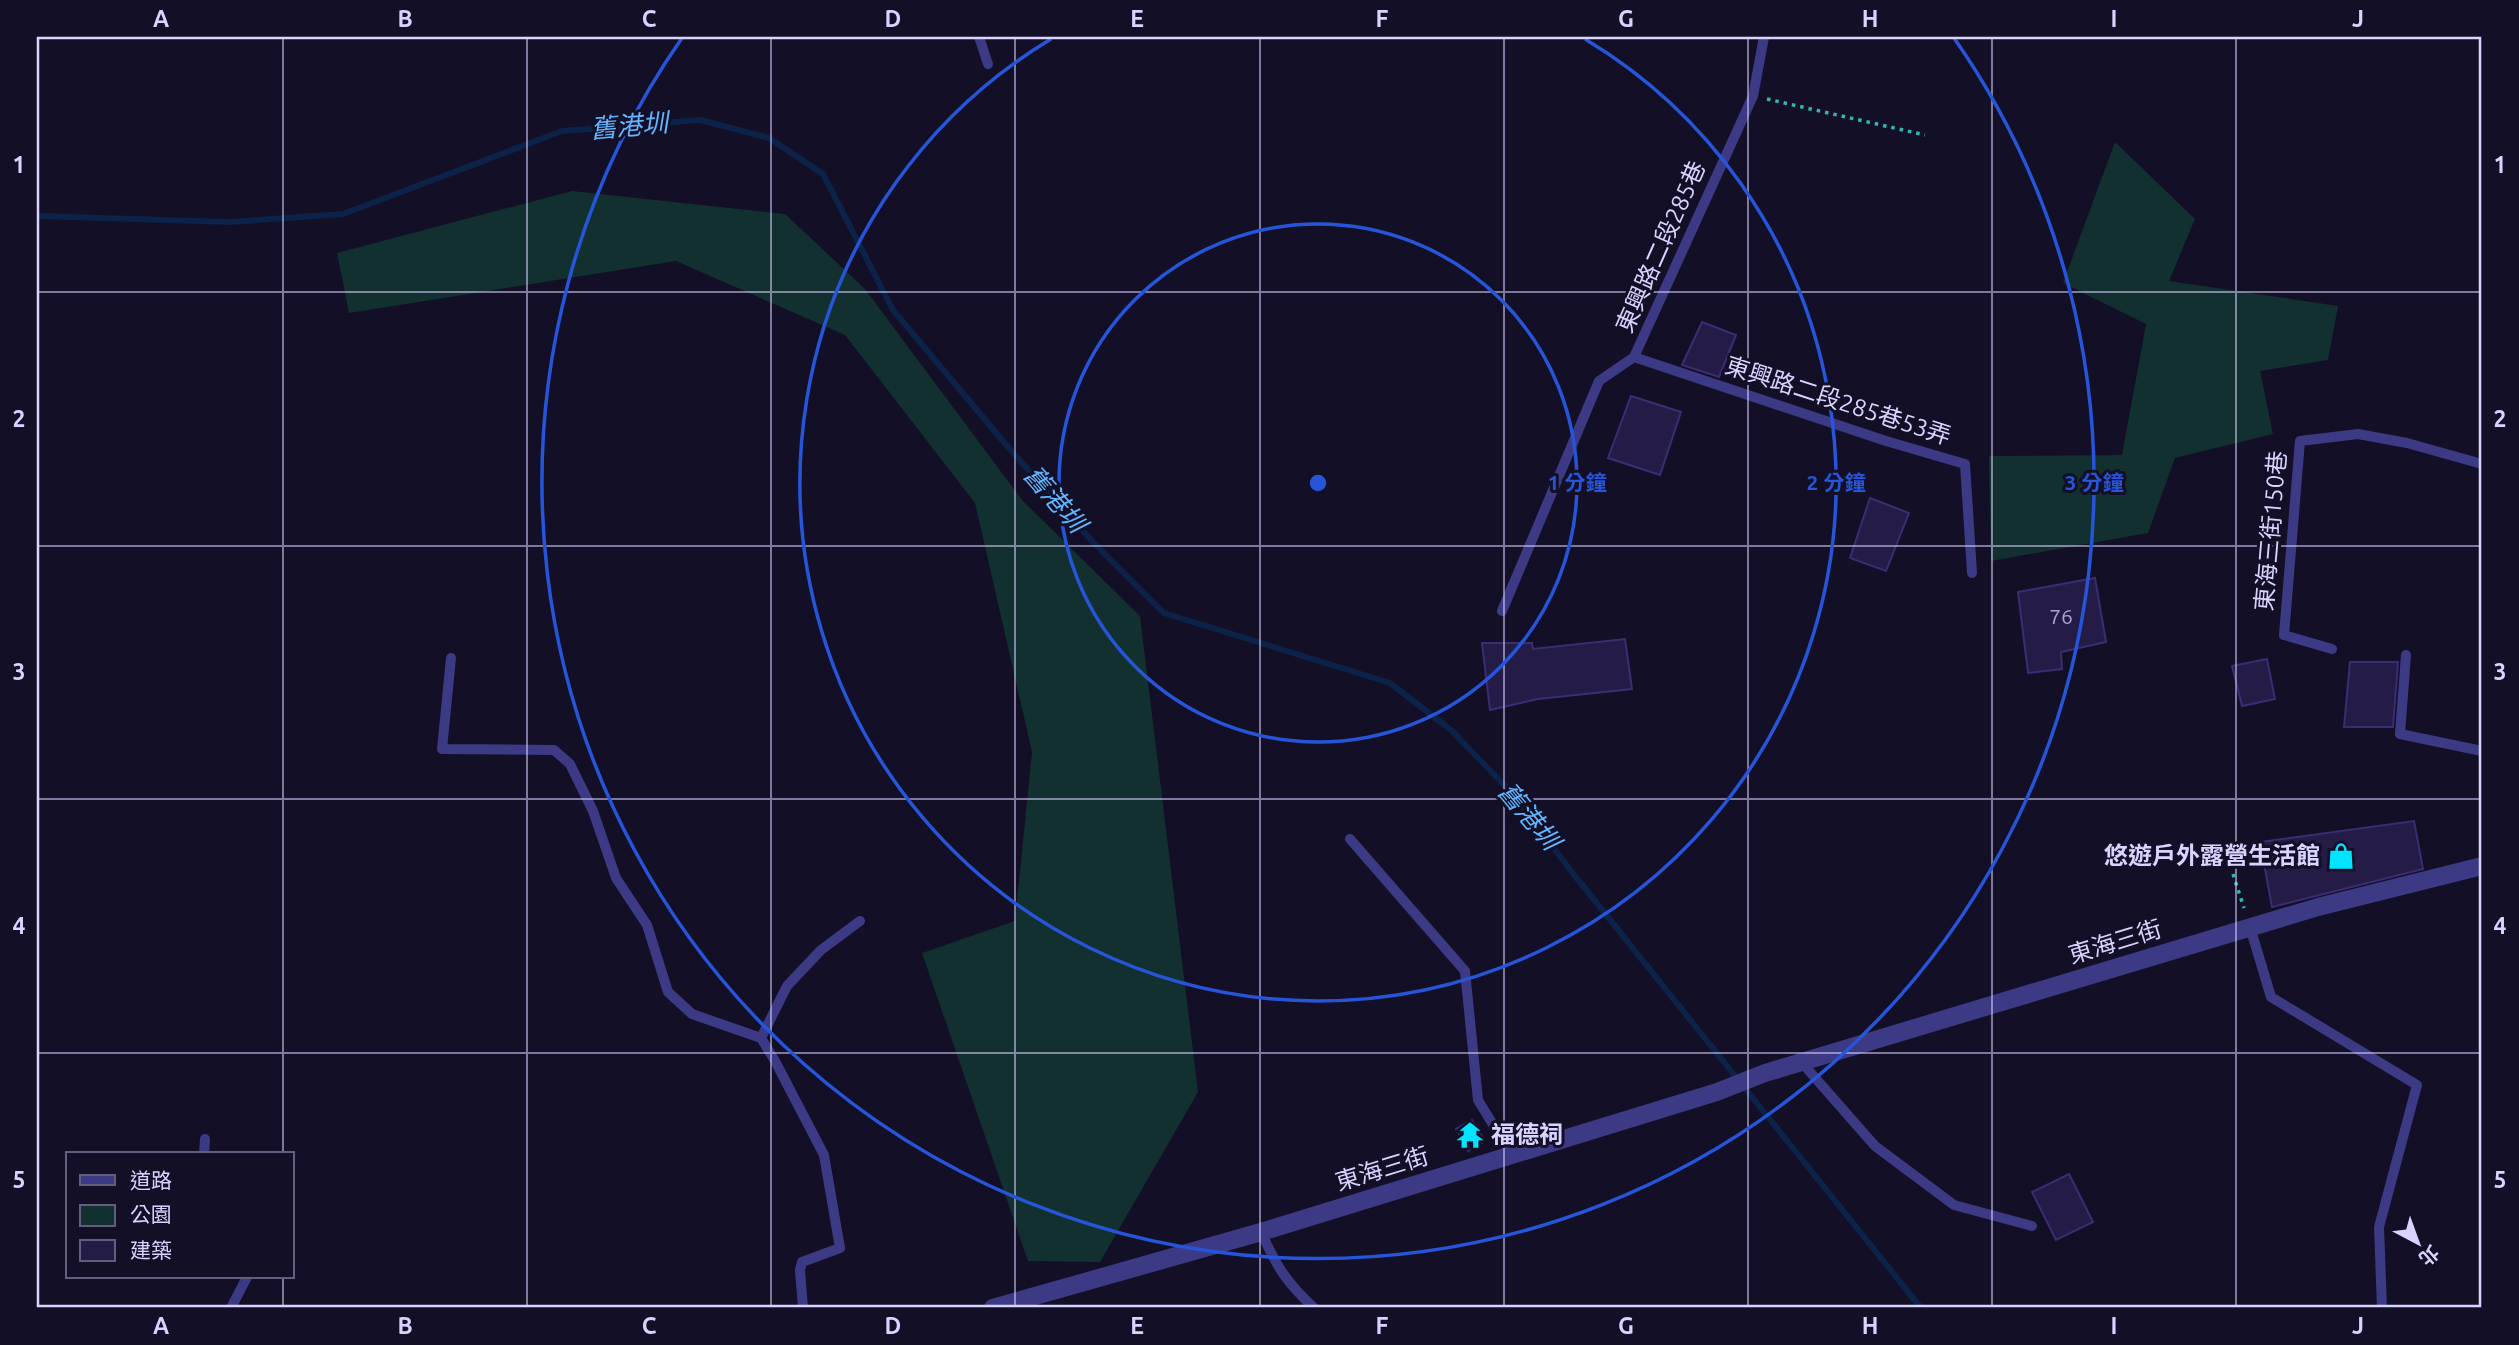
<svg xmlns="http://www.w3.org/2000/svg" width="2519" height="1345" font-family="Ubuntu,'Noto Sans TC',sans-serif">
  <rect width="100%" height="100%" fill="#130f26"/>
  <!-- green -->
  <path fill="#12302f" d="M2115,142L2195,219L2169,281L2338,306L2328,360L2260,371L2273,434L2175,458L2148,533L1991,561L1989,456L2122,455L2146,324L2063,283Z
    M572,191L785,214L865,289L1022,500L1140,616L1198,1092L1100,1262L1028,1261L922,953L1015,921L1032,752L975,503L845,335L676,261L349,313L337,253Z"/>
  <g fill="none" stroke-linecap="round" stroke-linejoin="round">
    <!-- stream -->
    <path stroke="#0c2248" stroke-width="6" d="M37,216L231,222L343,214L562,131L700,120L769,138L823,174L893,310L1008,447L1092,541L1164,613L1390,683L1451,730L1511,792L1575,876L1921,1308"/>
  </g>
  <!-- building -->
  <path fill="#241b47" stroke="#3b2d73" stroke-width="2" d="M1702,322L1736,335L1719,377L1682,365Z
    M1631,396L1681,412L1660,475L1608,458Z
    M1870,498L1909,513L1886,571L1850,558Z
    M2095,578L2106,642L2061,652L2062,669L2028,673L2018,592Z
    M1625,639L1632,689L1538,699L1490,710L1482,643H1532L1533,649Z
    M2267,659L2275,699L2242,706L2232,666Z
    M2350,662H2398L2393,727H2344Z
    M2414,821L2423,869L2272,907L2260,842Z
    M1472,1120L1485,1141L1468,1151L1456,1129Z
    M2069,1174L2093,1222L2056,1240L2032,1192Z"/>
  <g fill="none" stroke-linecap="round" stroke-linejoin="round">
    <!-- path -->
    <path stroke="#2fb8b0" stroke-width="3.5" stroke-dasharray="3.5 5" stroke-linecap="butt" d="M1767,99L1925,135
      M2233,874L2244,908"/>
    <!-- lane -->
    <path stroke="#3d3a85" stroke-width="10" d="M979,37L988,64
      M1634,357L1886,441L1965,464L1972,573
      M1502,611L1599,381L1634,357L1753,96L1764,37
      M2332,649L2284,635L2300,441L2358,434L2407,443L2482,464
      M2406,655L2400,734L2482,751
      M451,658L442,749L554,750L570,764L593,811L616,878L647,925L668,992L692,1014L761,1038L775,1061L824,1155L840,1248L802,1262L800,1270L803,1308
      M1350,839L1465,971L1478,1100L1511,1154
      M2250,927L2271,997L2417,1085L2379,1227L2382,1308
      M761,1038L787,986L821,950L860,921
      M1803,1064L1875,1146L1954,1205L2032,1226
      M204,1154L205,1139
      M1261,1232C1277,1267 1286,1282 1314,1308
      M231,1308L247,1277"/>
    <!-- street -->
    <path stroke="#3d3a85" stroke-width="18" d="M993,1308L1261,1232L1717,1092L1765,1073L2318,907L2482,866"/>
  </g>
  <!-- grid -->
  <path fill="none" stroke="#d9d4ff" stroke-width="2" stroke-opacity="0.55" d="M283,37V1154M527,37V1308M771,37V1308M1015,37V1308M1260,37V1308M1504,37V1308M1748,37V1308M1992,37V1308M2236,37V1308M37,292H2482M37,546H2482M37,799H2482M37,1053H2482M283,1277V1308"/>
  <!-- distance rings -->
  <g fill="none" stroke="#2655da" stroke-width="3.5">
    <circle cx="1318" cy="483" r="259"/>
    <path d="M1585 39A518 518 0 1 1 1051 39"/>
    <path d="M1954 38A776 776 0 1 1 682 38"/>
  </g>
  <!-- icons -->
  <defs>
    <symbol id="shop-bare" viewBox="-9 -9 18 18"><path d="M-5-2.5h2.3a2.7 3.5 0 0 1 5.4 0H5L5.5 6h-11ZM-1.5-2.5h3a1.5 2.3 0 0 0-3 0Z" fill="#00e5ff" stroke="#130f26" stroke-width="2.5" paint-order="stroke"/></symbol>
    <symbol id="temple-bare" viewBox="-9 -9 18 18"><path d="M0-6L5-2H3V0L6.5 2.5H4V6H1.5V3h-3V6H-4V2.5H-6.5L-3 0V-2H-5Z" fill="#00e5ff" stroke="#130f26" stroke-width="2.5" paint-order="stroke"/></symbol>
  </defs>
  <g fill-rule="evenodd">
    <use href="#shop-bare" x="2322" y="837" width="38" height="38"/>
    <use href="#temple-bare" x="1451" y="1116" width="38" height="38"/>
  </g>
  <g text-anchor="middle" stroke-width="6" stroke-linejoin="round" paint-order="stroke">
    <!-- number labels -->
    <g font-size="21" fill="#aca6d1">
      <text x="2061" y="624">76</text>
    </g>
    <!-- street labels -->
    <g font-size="24" fill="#d9d4ff" stroke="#130f26">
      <text transform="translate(1661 247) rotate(-66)" y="8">東興路二段285巷</text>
      <text transform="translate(1838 401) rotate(18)" y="8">東興路二段285巷53弄</text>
      <text transform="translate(2271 531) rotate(-85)" y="8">東海三街150巷</text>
      <text transform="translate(2115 942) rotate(-17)" y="8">東海三街</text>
      <text transform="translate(1382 1169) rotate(-17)" y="8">東海三街</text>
    </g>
    <!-- poi labels -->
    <g font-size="24" font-weight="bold" fill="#d9d4ff" stroke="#130f26" text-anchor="end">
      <text x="2320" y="864">悠遊戶外露營生活館</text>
      <text x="1491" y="1143" text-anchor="start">福德祠</text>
    </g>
    <!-- water labels -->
    <g font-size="26" font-style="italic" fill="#62b6ff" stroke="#130f26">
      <text transform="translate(629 126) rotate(-5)" y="9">舊港圳</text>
      <text transform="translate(1055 499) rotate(49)" y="9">舊港圳</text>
      <text transform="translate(1529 816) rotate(50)" y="9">舊港圳</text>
    </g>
  </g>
  <circle cx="1318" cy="483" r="10" fill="#2655da" stroke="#130f26" stroke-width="3.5"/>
  <g font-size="21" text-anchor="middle" font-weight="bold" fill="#2655da" stroke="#130f26" stroke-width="6" stroke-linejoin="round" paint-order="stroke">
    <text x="1577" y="490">1 分鐘</text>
    <text x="1836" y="490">2 分鐘</text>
    <text x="2094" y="490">3 分鐘</text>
  </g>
  <!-- border -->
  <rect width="2519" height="1345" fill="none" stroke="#130f26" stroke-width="77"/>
  <!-- legend -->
  <rect x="66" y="1152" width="228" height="126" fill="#130f26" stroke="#625e7d" stroke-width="2"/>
  <rect x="80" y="1175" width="35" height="10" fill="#3d3a85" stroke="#625e7d" stroke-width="2"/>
  <text x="130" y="1188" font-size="21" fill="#d9d4ff">道路</text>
  <rect x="80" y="1205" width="35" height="21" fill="#12302f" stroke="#625e7d" stroke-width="2"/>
  <text x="130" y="1222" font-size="21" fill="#d9d4ff">公園</text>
  <rect x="80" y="1240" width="35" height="21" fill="#241b47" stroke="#625e7d" stroke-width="2"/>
  <text x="130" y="1258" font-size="21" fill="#d9d4ff">建築</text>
  <!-- north arrow -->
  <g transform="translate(2418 1243) rotate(139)" stroke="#130f26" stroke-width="5" paint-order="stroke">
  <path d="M0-5L12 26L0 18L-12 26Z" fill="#d9d4ff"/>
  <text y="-10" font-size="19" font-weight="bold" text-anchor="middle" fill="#d9d4ff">北</text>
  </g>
  <rect x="38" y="38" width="2442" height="1268" fill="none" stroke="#d9d4ff" stroke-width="2.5"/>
  <g font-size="23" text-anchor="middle" font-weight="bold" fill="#d9d4ff">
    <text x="161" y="27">A</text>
    <text x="405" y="27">B</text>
    <text x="649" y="27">C</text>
    <text x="893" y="27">D</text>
    <text x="1137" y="27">E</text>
    <text x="1382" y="27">F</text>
    <text x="1626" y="27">G</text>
    <text x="1870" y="27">H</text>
    <text x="2114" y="27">I</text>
    <text x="2358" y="27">J</text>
    <text x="19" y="173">1</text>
    <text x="2500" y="173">1</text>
    <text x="19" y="427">2</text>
    <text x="2500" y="427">2</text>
    <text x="19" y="680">3</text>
    <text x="2500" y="680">3</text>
    <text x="19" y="934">4</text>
    <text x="2500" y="934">4</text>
    <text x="19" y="1188">5</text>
    <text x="2500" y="1188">5</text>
    <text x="161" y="1334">A</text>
    <text x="405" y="1334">B</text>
    <text x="649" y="1334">C</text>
    <text x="893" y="1334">D</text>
    <text x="1137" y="1334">E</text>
    <text x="1382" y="1334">F</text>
    <text x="1626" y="1334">G</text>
    <text x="1870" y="1334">H</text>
    <text x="2114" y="1334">I</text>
    <text x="2358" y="1334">J</text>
  </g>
</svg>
